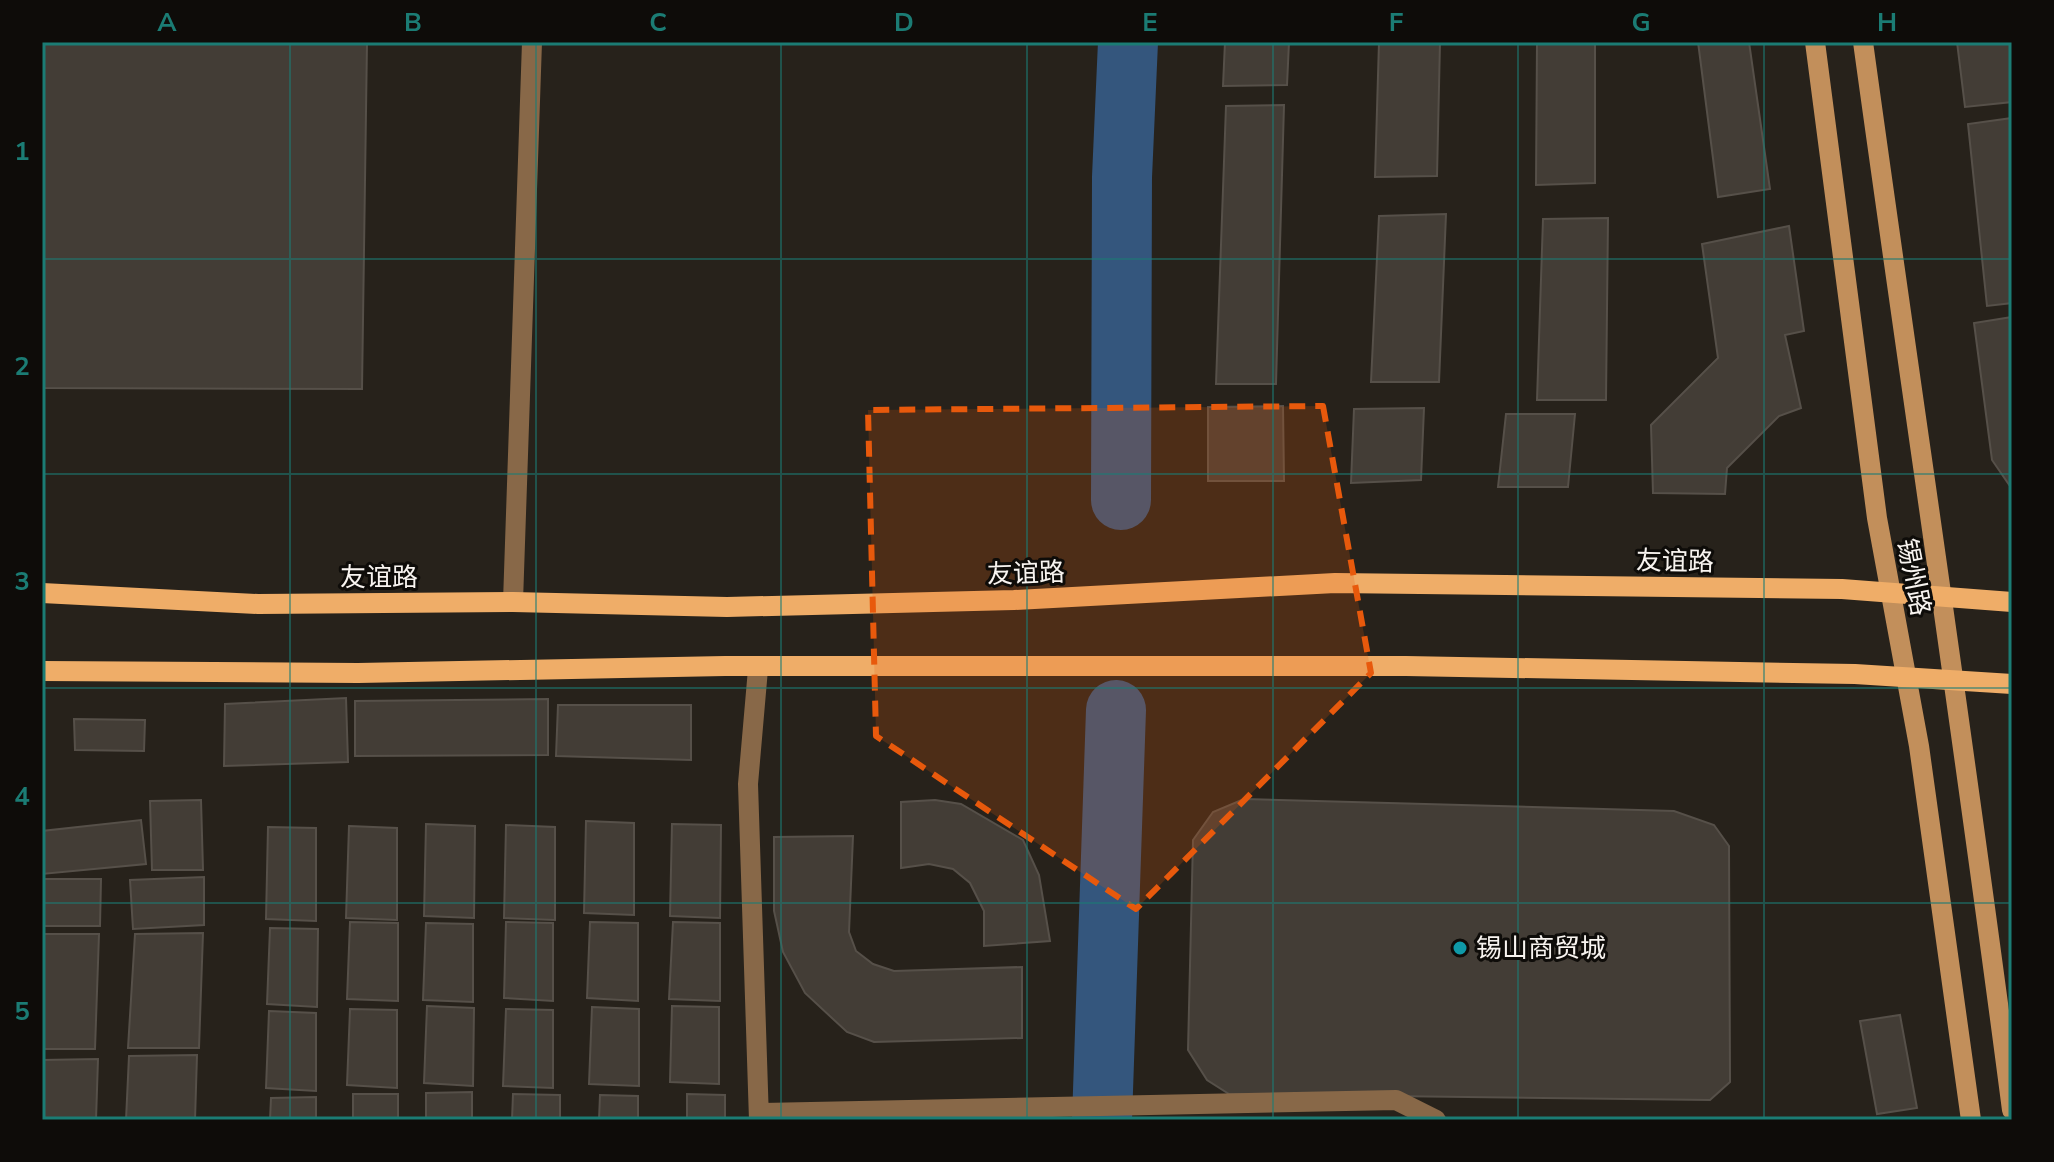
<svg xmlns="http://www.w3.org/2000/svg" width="2054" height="1162" font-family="'Nunito Sans','Noto Sans SC',sans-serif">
  <rect width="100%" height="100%" fill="#27221b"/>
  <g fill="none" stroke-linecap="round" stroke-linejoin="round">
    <!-- river -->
    <path stroke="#34567d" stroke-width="60" d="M1121,500L1122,177L1128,42
      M1102,1120L1116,710"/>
  </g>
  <!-- building -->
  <path fill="#433d36" stroke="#565049" stroke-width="2" d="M42,42H367L362,389L42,388Z
    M1225,42H1289L1287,85L1223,86Z
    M1379,42H1440L1437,176L1375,177Z
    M1537,42H1595V183L1536,185Z
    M1698,42H1749L1770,189L1718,197Z
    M1957,42H2012V102L1965,107Z
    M1284,105L1276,384H1216L1226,106Z
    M2012,118V303L1987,306L1968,124Z
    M1446,214L1439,382H1371L1379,216Z
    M1608,218L1606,400H1537L1543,219Z
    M1789,226L1804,331L1785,335L1801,408L1779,416L1727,468L1725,494L1653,493L1651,425L1718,358L1702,244Z
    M2012,317V489L1992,460L1974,323Z
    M1283,406L1284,481H1208V407Z
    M1424,408L1421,480L1351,483L1354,409Z
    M1506,414H1575L1568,487H1498Z
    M346,698L348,762L224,766L225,704Z
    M548,699V755L355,756V701Z
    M558,705H691V760L556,756Z
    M74,719L145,720L144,751L75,750Z
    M1244,799L1674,811L1714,825L1729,846L1730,1082L1710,1100L1229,1094L1207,1080L1188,1050L1193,840L1213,812Z
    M201,800L203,870H152L150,801Z
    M935,800L961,804L1023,840L1039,875L1050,941L984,946V911L970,883L953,869L929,864L901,868V802Z
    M141,820L146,864L42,874V831Z
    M586,821L634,823V915L584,913Z
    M426,824L475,826L474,918L424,916Z
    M672,824L721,825L720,918L670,916Z
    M506,825L555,827V920L504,918Z
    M349,826L397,828V920L346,918Z
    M268,827L316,828V921L266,919Z
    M853,836L849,932L856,951L873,964L894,971L1022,967V1038L874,1042L847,1032L805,993L783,952L774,911V837Z
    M204,877V925L133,929L130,880Z
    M42,879H101L100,926H42Z
    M350,922L398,923V1001L347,999Z
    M506,922L553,923V1001L504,998Z
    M590,922L638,923V1001L587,998Z
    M673,922L720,923V1001L669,999Z
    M426,923L473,924V1002L423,1000Z
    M270,928L318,929L317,1007L267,1004Z
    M203,933L199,1048H128L135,934Z
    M42,934H99L95,1049H42Z
    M427,1006L474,1008L473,1086L424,1083Z
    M672,1006L719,1007V1084L670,1082Z
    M592,1007L639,1009V1086L589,1084Z
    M350,1009L397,1010V1088L347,1085Z
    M506,1009L553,1010V1088L503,1086Z
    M269,1011L316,1013V1091L266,1088Z
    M1900,1015L1917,1108L1877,1114L1860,1021Z
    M197,1055L195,1120H126L129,1056Z
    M98,1059L96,1120H42V1060Z
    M472,1092V1120H426V1093Z
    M353,1094H398V1120H353Z
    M513,1094L560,1095V1120H512Z
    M687,1094L725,1095V1120H687Z
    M600,1095L638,1096V1120H599Z
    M316,1097V1120H270L271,1098Z"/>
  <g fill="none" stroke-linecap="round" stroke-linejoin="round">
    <!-- street -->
    <path stroke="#886848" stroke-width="20" d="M513,602L532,42
      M758,669L748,784L759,1120
      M760,1113L1396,1100L1436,1120"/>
    <!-- secondary -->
    <path stroke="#c28f5b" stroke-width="20" d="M1815,42L1877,518L1919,746L1971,1120
      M1863,42C1912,398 1966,753 2012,1110"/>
    <!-- primary -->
    <path stroke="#efad68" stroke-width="20" d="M42,593L258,604L513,602L727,607L1014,600L1335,583L1842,589L2012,602
      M42,671L358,673L725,666H1406L1855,674L2012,684"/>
  </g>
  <!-- marked area -->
  <path fill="#e8590c" fill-opacity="0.2" stroke="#e8590c" stroke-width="6" stroke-dasharray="16 10" stroke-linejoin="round" d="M1323,406L1371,673L1136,909L876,736L868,410Z"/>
  <!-- grid -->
  <path fill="none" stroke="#1b7c74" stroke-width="2" stroke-opacity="0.55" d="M290,42V1120M536,42V1120M781,42V1120M1027,42V1120M1273,42V1120M1518,42V1120M1764,42V1120M42,259H2012M42,474H2012M42,688H2012M42,903H2012"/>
  <!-- markers -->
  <circle fill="#0f9aa8" stroke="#0e0c09" stroke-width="3" cx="1460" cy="948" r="8"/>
  <g text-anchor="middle" stroke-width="6" stroke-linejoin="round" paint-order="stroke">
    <!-- street labels -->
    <g font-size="26" fill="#f8f4f0" stroke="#0e0c09">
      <text transform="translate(1675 561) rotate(1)" y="9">友谊路</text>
      <text transform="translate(1026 573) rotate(-2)" y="9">友谊路</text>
      <text x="379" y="586">友谊路</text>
      <text transform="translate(1914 577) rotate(79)" y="9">锡州路</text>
    </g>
    <!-- poi labels -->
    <g font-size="26" fill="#f8f4f0" stroke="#0e0c09" text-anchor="start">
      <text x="1476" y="957">锡山商贸城</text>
    </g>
  </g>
  <!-- border -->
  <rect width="2054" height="1162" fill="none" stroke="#0e0c09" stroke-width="88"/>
  <rect x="44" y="44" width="1966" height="1074" fill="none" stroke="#1b7c74" stroke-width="3"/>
  <g font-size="26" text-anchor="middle" font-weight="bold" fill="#1b7c74">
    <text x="167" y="31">A</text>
    <text x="413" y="31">B</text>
    <text x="658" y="31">C</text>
    <text x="904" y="31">D</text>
    <text x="1150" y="31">E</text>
    <text x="1396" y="31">F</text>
    <text x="1641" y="31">G</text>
    <text x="1887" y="31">H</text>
    <text x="22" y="160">1</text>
    <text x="22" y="375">2</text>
    <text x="22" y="590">3</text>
    <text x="22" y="805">4</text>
    <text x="22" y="1020">5</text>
  </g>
</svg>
